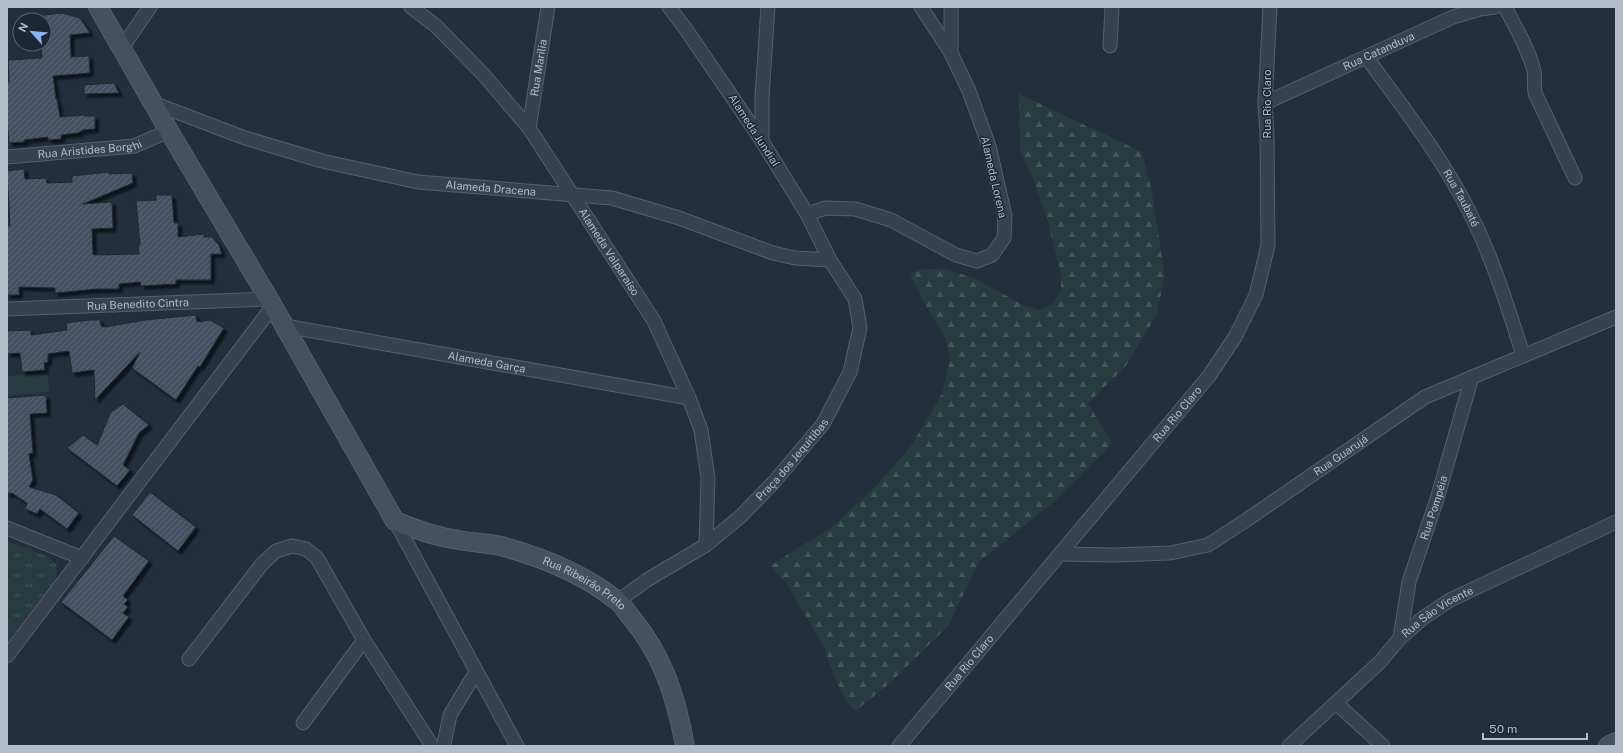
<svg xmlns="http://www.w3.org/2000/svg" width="1623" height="753" font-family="'Public Sans',sans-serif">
  <defs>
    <pattern id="forest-firs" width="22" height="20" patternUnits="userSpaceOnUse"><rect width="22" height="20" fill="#263c3f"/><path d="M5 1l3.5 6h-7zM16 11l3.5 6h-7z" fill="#435659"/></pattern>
    <pattern id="park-tufts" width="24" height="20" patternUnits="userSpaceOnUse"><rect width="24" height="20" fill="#263c3f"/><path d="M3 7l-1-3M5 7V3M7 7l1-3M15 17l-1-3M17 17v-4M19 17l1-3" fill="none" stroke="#435659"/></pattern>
    <pattern id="building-hatch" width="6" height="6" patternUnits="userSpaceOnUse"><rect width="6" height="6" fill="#455162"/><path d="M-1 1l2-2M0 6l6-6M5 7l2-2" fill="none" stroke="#5d6877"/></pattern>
    <filter id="shadow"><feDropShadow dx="3.5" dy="3.5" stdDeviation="1" flood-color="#0009"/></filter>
  </defs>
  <rect width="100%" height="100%" fill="#242f3e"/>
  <!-- green -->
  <path fill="#263c3f" d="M48,373L49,392L7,396V376Z"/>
  <!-- forest -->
  <path fill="url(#forest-firs)" d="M1019,94L1142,152L1152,192L1165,277L1156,316L1125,367L1088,403L1112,444L1055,501L979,562L948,626L889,684L855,711L844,697L834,676L824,647L787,584L771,566L791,552L831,528L877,485L911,446L942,394L950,361L946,338L927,308L910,274L924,269H946L974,278L1023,305L1039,310L1051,305L1061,292V275L1048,222L1033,179L1020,150Z"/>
  <!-- park -->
  <path fill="url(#park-tufts)" d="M7,541L47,556L57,565L56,579L7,642Z"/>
  <!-- building -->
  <path fill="url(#building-hatch)" stroke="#1f2835" filter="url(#shadow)" d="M62,13L80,18L90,33L70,35L71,57L89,56L90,73L53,76L56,99H57L60,117L85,115V116H95V129L83,130L78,133L61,135V139L48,140V137L24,140V142L9,143L7,118V82H9L8,60L42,58L41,44H44V15Z
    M114,83L119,93L84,94V85Z
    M24,169L25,179L46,178L47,183L72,182V176L109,172V174L132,173L133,183L83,204L112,202L113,228L92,229L93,255L139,254L138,245H140L136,201L156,200V195H172L174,223H178V237L204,234V237H212L219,245L222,254H211V280H176V284L141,286L140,282L119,284V289H97L55,293V288L19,287V295H7V226H10L7,171Z
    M196,315L197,322L210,320L224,328L200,367L198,366L176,400L132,368L140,352L95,400L94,370L72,373L69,351L48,354V362L44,363L45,370L22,372L20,353L7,354V331L31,330V335L67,330L66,323L90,320H100L101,326L105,327L145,320Z
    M46,395L47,413L30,414L33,453L29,454L33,480L29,487L56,495L79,513L67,529L40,509L37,514L25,509L27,503L12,493L7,494V398Z
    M123,404L149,425L139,433L123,465L130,470L117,486L67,448L83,435L97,445L111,412Z
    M150,492L196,527L178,551L132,515Z
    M114,536L149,561L123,596L128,600L124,604L128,607L123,613L129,617L112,640L61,602Z"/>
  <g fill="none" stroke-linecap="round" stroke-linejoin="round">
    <defs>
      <g id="minor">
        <path id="s1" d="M411,7L436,26L483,74L529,128L654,321L689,398L701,430L708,478L706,545"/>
        <path d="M951,7V53"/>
        <path d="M1505,7C1515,26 1529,50 1534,71C1535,78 1534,86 1535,93L1575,178"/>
        <path d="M1110,46L1112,7"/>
        <path d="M122,48L150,7"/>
        <path id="s2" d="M1367,58C1400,103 1434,147 1461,196C1489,246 1506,301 1523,355"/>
        <path id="s3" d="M153,103L245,138L322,161L418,182L612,198L679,218L773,253L795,258L830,260"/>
        <path id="s4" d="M1265,103L1453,17L1480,9L1495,7"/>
        <path id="s5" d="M529,128L548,7"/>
        <path d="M762,141V96L768,7"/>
        <path id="s6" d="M7,157L134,146L169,131"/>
        <path d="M807,214L826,208L855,209L891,220L956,255L977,261L992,255L1004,238L1005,216L989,146L969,91L951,53L921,7"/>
        <path id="s7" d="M7,309L269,299"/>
        <path id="s8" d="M285,326L689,398"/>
        <path d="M395,521L517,746"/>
        <path d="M7,528L82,558"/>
        <path id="s9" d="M1060,554L1115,555L1170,553L1208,545L1245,521L1425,397L1616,317"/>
        <path id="s10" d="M618,601L647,580L706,545L741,516L774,482L823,424L850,372L860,328L855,299L830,260L807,214L762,141L685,28L669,7"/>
        <path id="s11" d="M1400,638L1409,582L1437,499L1472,377"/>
        <path d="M7,656L273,306"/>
        <path d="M189,659L262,564L276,551L292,546L306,549L317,558L364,640L431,744"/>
        <path d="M1336,703L1383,746"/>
        <path d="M303,723L364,640"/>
        <path d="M444,744L450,715L476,672"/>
        <path id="s12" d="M899,746L1209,376L1235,337L1256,295L1268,245L1267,134L1265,103L1270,7"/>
        <path id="s13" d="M1289,746L1380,662L1400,638L1423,618L1450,600L1616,522"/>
      </g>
      <g id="secondary">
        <path id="s14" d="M98,7L169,131L273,306L395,521C416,530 436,537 459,540C473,543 488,543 501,546C541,557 584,574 616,600C622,604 626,611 630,616C663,655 676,697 685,746"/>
        <path d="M1608,746L1616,742"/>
      </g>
    </defs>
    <!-- minor casing -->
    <use href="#minor" stroke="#565f6c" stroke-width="15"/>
    <!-- secondary casing -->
    <use href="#secondary" stroke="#565f6c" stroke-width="20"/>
    <!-- minor -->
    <use href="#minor" stroke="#38414e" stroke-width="13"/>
    <!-- secondary -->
    <use href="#secondary" stroke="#465061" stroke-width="18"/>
  </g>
  <g text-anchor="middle" stroke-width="3" stroke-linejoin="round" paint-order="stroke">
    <!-- street labels -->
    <g font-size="11" fill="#b4bcc9" stroke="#1d2633">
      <text dy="4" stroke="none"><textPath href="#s4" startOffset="125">Rua Catanduva</textPath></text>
      <text dy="4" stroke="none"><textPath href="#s5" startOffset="61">Rua Marilia</textPath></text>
      <text transform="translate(1267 104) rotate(-90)" y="4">Rua Rio Claro</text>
      <text transform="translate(754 130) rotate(57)" y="4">Alameda Jundiaí</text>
      <text dy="4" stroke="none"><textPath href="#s6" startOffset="83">Rua Aristides Borghi</textPath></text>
      <text transform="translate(994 177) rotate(77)" y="4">Alameda Lorena</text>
      <text dy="4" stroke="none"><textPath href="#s3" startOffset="350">Alameda Dracena</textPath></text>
      <text dy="4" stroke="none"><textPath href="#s2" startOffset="169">Rua Taubaté</textPath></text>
      <text dy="4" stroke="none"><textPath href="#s1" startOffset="317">Alameda Valparaíso</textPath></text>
      <text dy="4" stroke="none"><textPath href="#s7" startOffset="131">Rua Benedito Cintra</textPath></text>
      <text dy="4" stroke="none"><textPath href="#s8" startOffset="205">Alameda Garça</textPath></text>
      <text dy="4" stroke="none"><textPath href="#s12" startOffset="433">Rua Rio Claro</textPath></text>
      <text dy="4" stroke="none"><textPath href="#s9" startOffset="309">Rua Guarujá</textPath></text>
      <text dy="4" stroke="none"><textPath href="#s10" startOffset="226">Praça dos Jequitibas</textPath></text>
      <text dy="4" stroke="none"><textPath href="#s11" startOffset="135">Rua Pompéia</textPath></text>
      <text dy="4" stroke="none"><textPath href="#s14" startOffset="795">Rua Ribeirão Preto</textPath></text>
      <text dy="4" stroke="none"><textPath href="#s13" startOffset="201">Rua São Vicente</textPath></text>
      <text dy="4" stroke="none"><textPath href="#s12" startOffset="109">Rua Rio Claro</textPath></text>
    </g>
  </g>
  <!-- border -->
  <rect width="1623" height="753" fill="none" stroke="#b4bcc9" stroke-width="16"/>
  <!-- north arrow -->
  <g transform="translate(32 32) rotate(297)"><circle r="19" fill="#1d2633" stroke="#59626f"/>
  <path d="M0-3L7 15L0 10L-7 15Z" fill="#8ab4f8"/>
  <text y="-6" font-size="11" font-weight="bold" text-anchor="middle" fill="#b4bcc9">N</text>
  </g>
  <!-- scale -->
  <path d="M1483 733v6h104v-6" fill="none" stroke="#b4bcc9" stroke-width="2"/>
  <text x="1489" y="733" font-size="12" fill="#b4bcc9" stroke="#1d2633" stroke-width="3" paint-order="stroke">50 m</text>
</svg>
